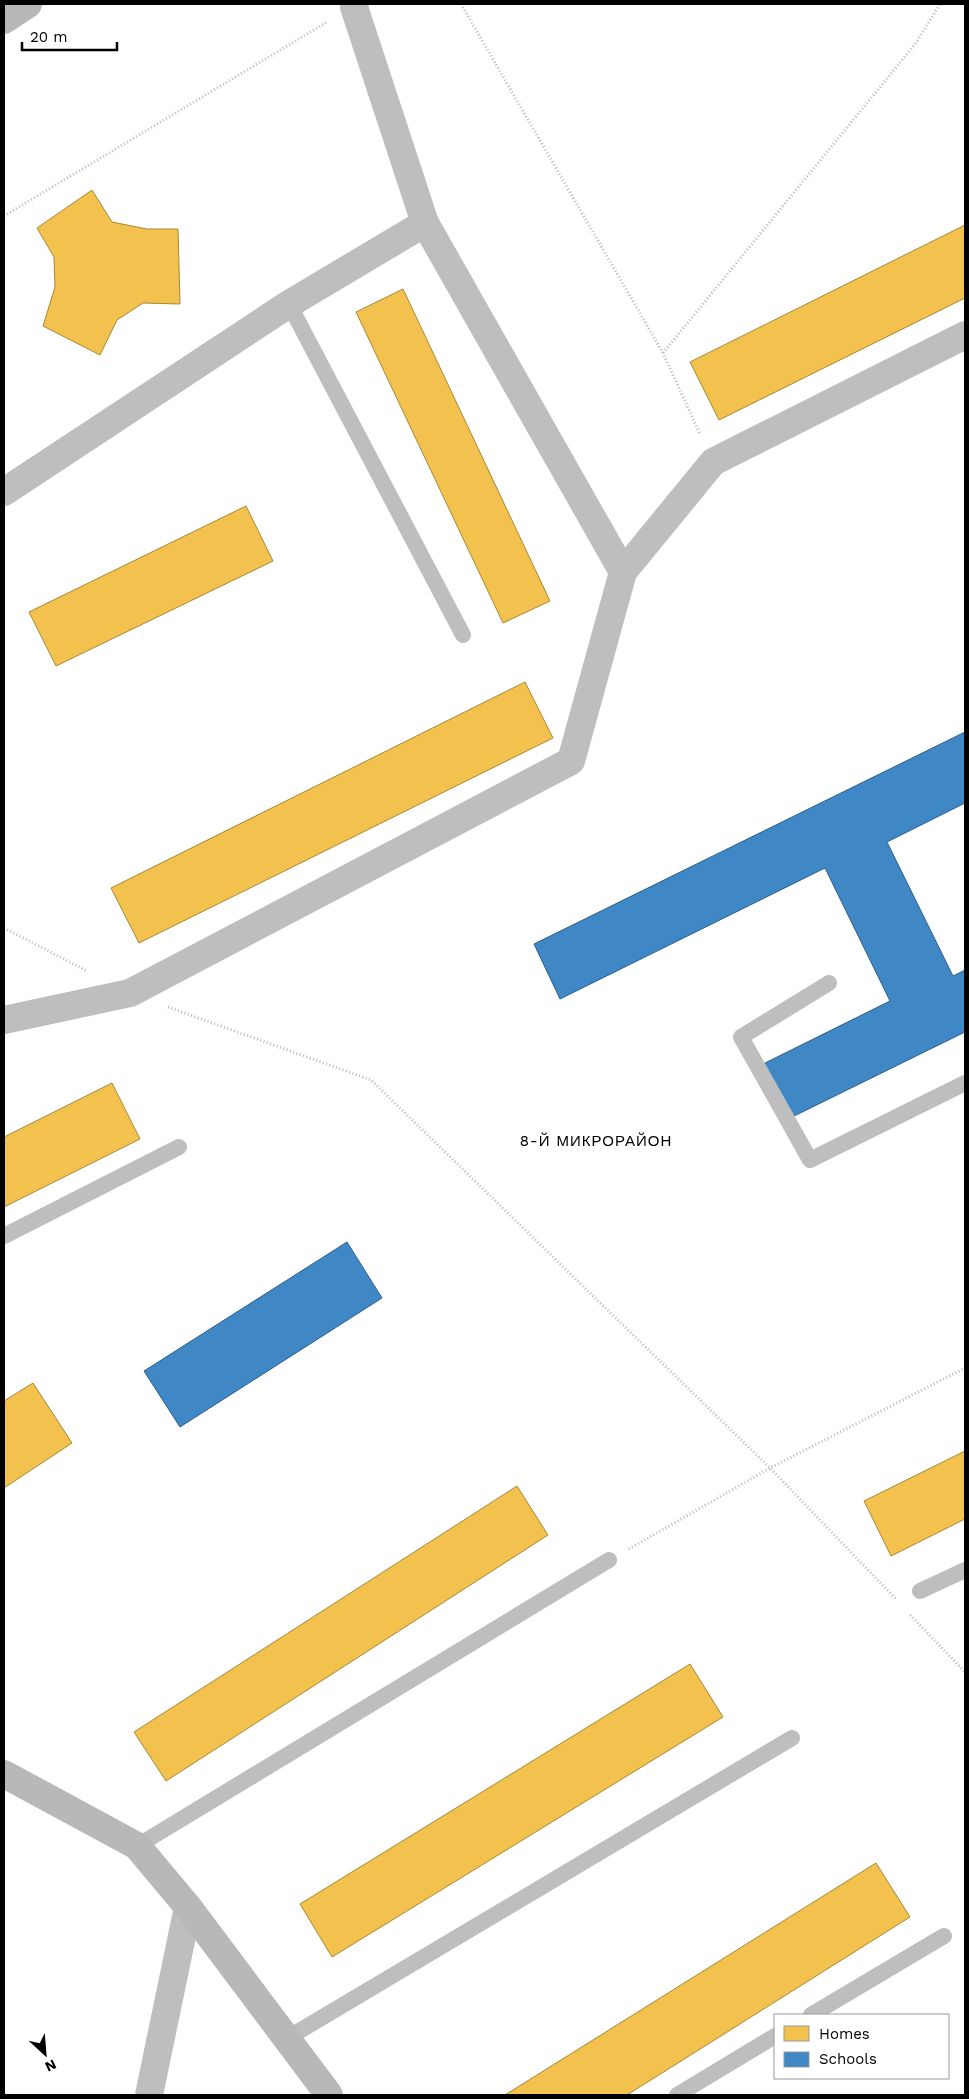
<svg xmlns="http://www.w3.org/2000/svg" width="969" height="2099" font-family="'Work Sans',sans-serif">
  <rect width="100%" height="100%" fill="#fff"/>
  <!-- homes -->
  <path fill="#f2c14e" stroke="#a98737" d="M92,190L112,222L147,229H178L180,304L143,303L117,320L100,355L43,326L55,287L54,257L37,228Z
    M965,225V298L719,420L690,362Z
    M403,289L550,601L503,623L356,312Z
    M246,506L273,561L56,666L29,612Z
    M525,682L553,738L139,943L111,888Z
    M112,1083L140,1139L4,1207V1137Z
    M33,1383L72,1443L4,1488V1401Z
    M965,1451V1519L891,1556L864,1501Z
    M517,1486L548,1535L166,1781L134,1732Z
    M690,1664L723,1717L332,1957L300,1904Z
    M876,1863L910,1917L627,2095H505Z"/>
  <!-- schools -->
  <path fill="#3f88c5" stroke="#2c5f8a" d="M965,732V803L887,842L953,976L965,970V1032L788,1119L761,1065L890,1001L825,868L560,999L534,944Z
    M347,1242L382,1298L180,1427L144,1371Z"/>
  <g fill="none" stroke-linecap="round" stroke-linejoin="round">
    <!-- path -->
    <path stroke="#b9b9b9" stroke-width="3" stroke-dasharray="1 2.5" stroke-linecap="butt" d="M461,4L663,353L700,434
      M4,216L327,22
      M663,353L916,43L940,4
      M4,928L87,971
      M168,1007L371,1080L770,1468L896,1599
      M629,1549L770,1468L965,1368
      M910,1615L965,1672"/>
    <!-- lane -->
    <path stroke="#bebebe" stroke-width="16" d="M289,304L463,635
      M829,983L741,1037L810,1160L965,1083
      M4,1236L179,1147
      M920,1591L965,1570
      M137,1846L609,1560
      M811,2015L944,1936
      M286,2039L792,1738
      M677,2095L775,2036"/>
    <!-- street -->
    <path stroke="#bebebe" stroke-width="28" d="M355,4L354,7L425,223L623,572
      M4,492L289,304L425,223
      M4,1020L130,993L571,761L623,572L713,462L965,335
      M149,2095L188,1907"/>
    <!-- secondary -->
    <path stroke="#b8b8b8" stroke-width="28" d="M4,20L28,4
      M4,1774L137,1846L188,1907L329,2095"/>
  </g>
  <g text-anchor="middle" stroke-width="5" stroke-linejoin="round" paint-order="stroke">
    <!-- neighbourhood labels -->
    <g font-size="15" letter-spacing="1" fill="#000" stroke="#fff">
      <text x="596" y="1146">8-Й МИКРОРАЙОН</text>
    </g>
  </g>
  <!-- border -->
  <rect width="969" height="2099" fill="none" stroke="#000000" stroke-width="10"/>
  <!-- legend -->
  <rect x="774" y="2014" width="175" height="65" fill="#ffffff" stroke="#999999"/>
  <rect x="784" y="2026" width="25" height="15" fill="#f2c14e" stroke="#999999"/>
  <text x="819" y="2039" font-size="15" fill="#000000">Homes</text>
  <rect x="784" y="2052" width="25" height="15" fill="#3f88c5" stroke="#999999"/>
  <text x="819" y="2064" font-size="15" fill="#000000">Schools</text>
  <!-- north arrow -->
  <g transform="translate(45 2054) rotate(154)" stroke="#ffffff" stroke-width="4" paint-order="stroke">
  <path d="M0-4L9 19L0 12L-9 19Z" fill="#000000"/>
  <text y="-8" font-size="14" font-weight="bold" text-anchor="middle" fill="#000000">N</text>
  </g>
  <!-- scale -->
  <path d="M22 42v8h95v-8" fill="none" stroke="#000000" stroke-width="2.5"/>
  <text x="30" y="42" font-size="15" fill="#000000" stroke="#ffffff" stroke-width="4" paint-order="stroke">20 m</text>
</svg>
